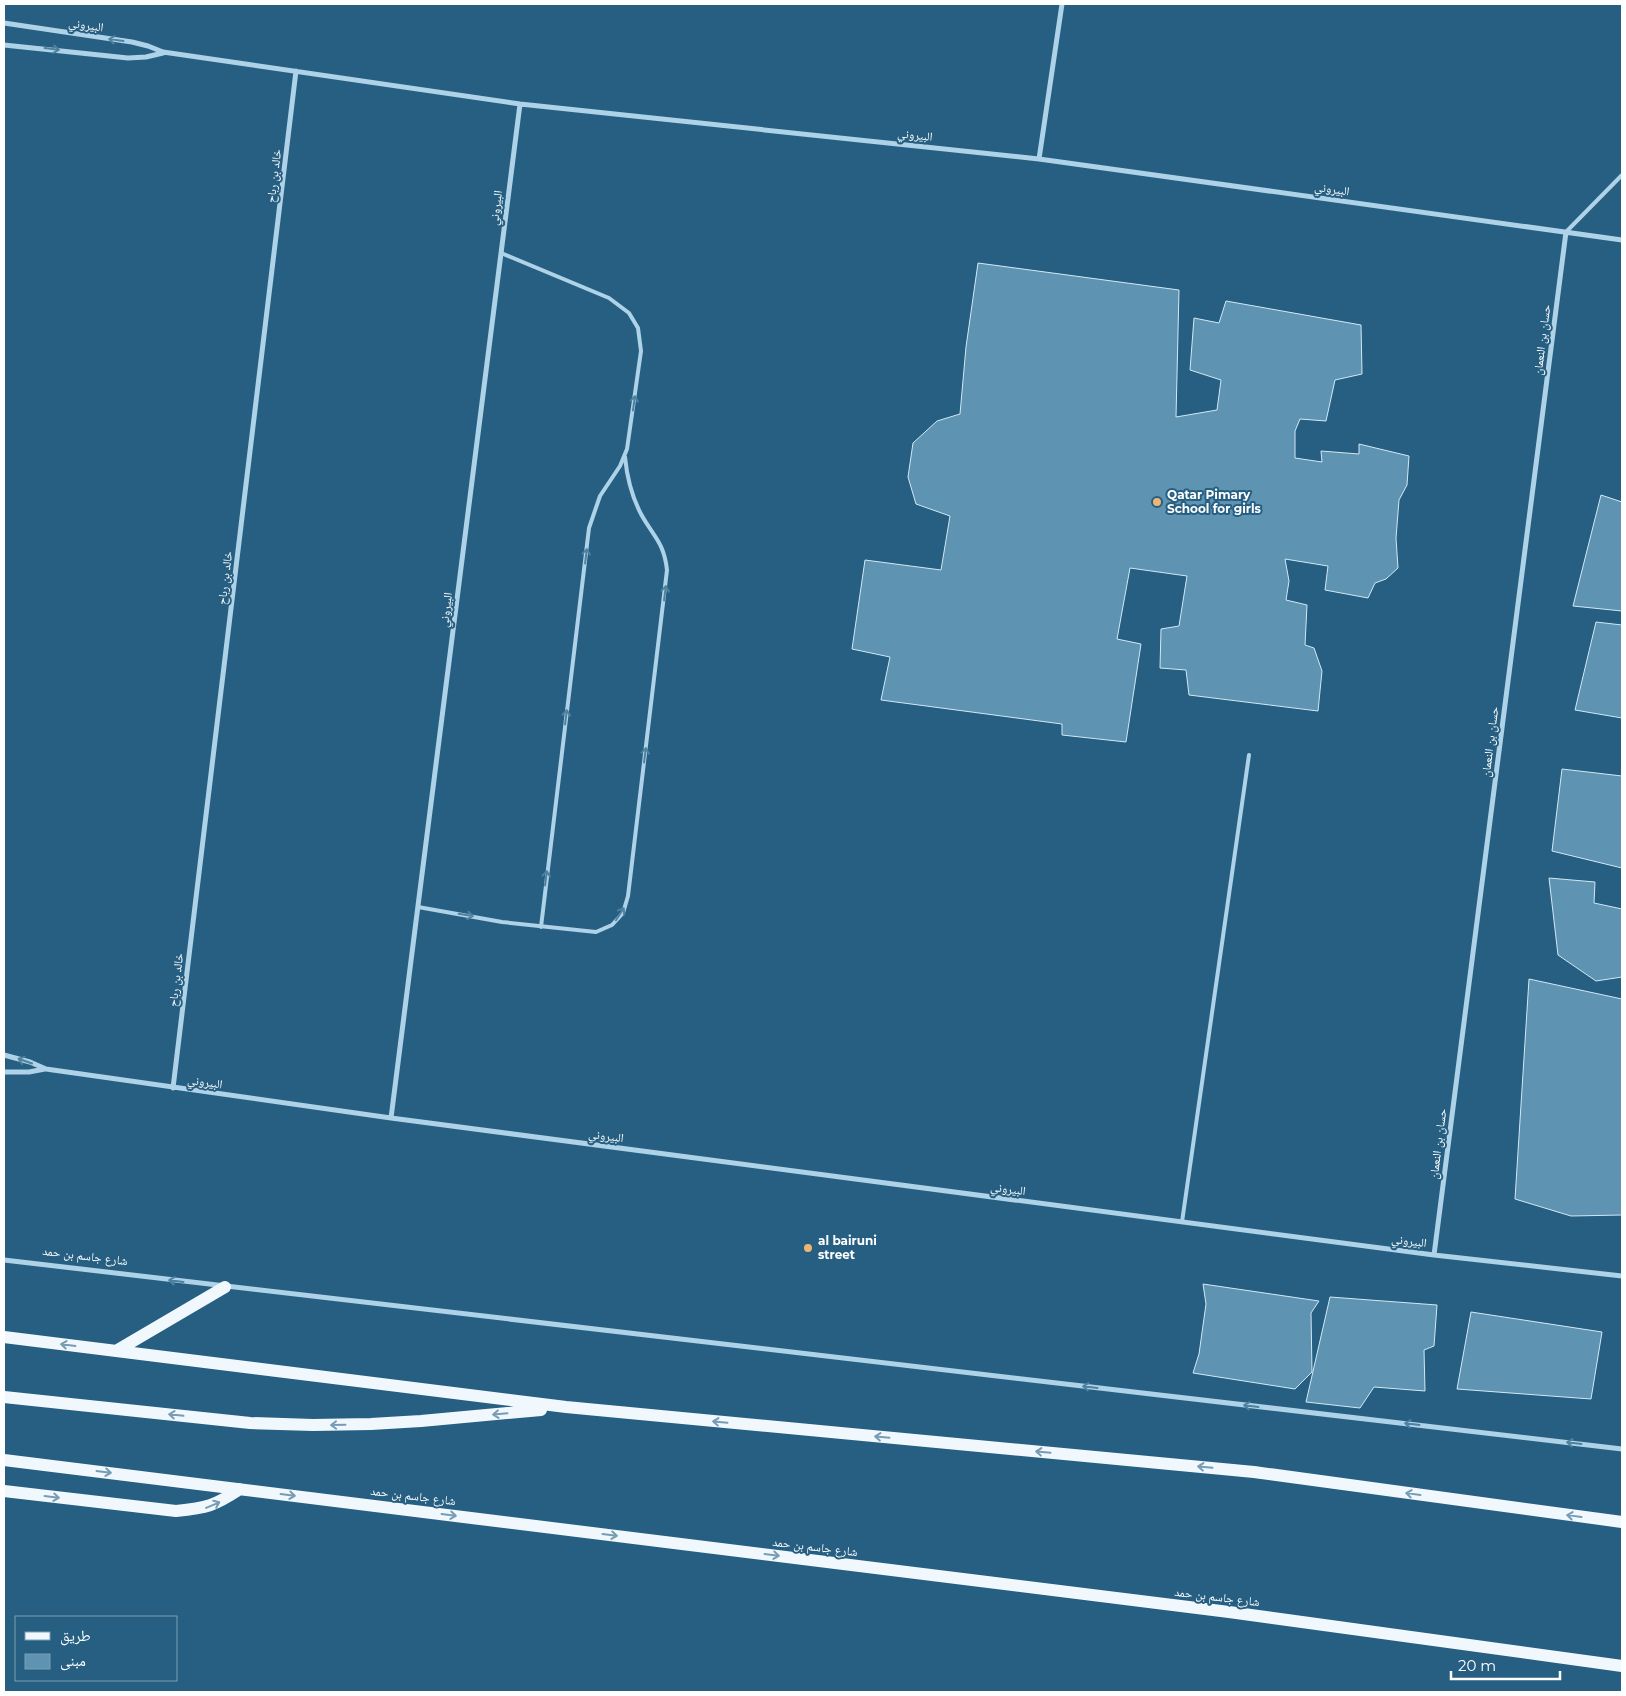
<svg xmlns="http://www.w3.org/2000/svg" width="1626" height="1696" font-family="Montserrat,'Noto Naskh Arabic',sans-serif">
  <rect width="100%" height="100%" fill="#265f82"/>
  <!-- building -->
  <path fill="#5e93b2" stroke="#d2e9f5" d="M978,263L1179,290L1176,417L1217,410L1221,380L1190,370L1194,318L1219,323L1226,301L1361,325L1362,374L1335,380L1326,421L1300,419L1295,431V458L1322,462L1321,451L1359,454V444L1409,456L1407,485L1399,500L1396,538L1398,568L1386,579L1375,583L1368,598L1325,590L1328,566L1285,559L1289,581L1286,600L1307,605L1305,645L1314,648L1322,671L1318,711L1189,695L1186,670L1160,668L1161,629L1179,626L1187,576L1130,568L1117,639L1141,644L1126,742L1062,735V724L881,700L890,657L852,649L865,560L941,570L950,516L916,504L908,477L913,443L937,421L960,414L966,347Z
    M1601,495L1622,502V611L1573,606Z
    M1596,622L1622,625V718L1575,710Z
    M1562,769L1622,776V868L1552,851Z
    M1549,878L1595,882L1594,903L1622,909V977L1596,981L1558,955Z
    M1529,979L1622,999V1215L1571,1216L1515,1199Z
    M1203,1284L1319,1301L1311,1313L1312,1372L1295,1389L1193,1373L1199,1354L1206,1304Z
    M1330,1297L1437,1305L1434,1346L1424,1350L1425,1391L1374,1387L1360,1408L1306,1402Z
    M1471,1312L1602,1332L1591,1399L1457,1389Z"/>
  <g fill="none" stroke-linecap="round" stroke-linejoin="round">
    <!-- lane -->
    <path stroke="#aed2e7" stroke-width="4" d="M1566,232L1622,175
      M501,253L609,298L629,313L638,328L641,351L627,449L620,466L600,496L589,528L541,927
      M418,907L502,922L596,932L612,925L623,913L628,896L667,570C664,542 653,536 641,514C631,495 627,478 625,457
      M1182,1222L1249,755"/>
    <!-- street -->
    <path stroke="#aed2e7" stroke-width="5" d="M4,23L132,42L148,46L163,52L520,104L1039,159L1622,240
      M4,45L128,58L146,57L163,53
      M1039,159L1062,4
      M4,1055L30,1062L46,1069L391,1118L1434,1255L1622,1276
      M4,1072H29L45,1069
      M173,1088L296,71
      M391,1118L520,104
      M1434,1255L1566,232
      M4,1260L1622,1449"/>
    <!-- primary -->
    <path stroke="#f0f8fd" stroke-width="12" d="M4,1337L566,1407L1254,1472L1622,1522
      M116,1351L225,1287
      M4,1397L250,1423L313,1425L371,1424L421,1421L541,1410
      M4,1460L1229,1612L1622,1666
      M4,1491L176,1511C207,1508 214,1506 240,1489"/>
  </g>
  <!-- one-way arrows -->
  <defs><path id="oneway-shaft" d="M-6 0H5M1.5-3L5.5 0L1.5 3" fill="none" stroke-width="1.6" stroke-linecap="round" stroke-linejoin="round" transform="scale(1.25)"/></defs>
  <g stroke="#4f82a0">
    <use href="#oneway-shaft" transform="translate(116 40) rotate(-172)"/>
    <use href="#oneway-shaft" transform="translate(52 49) rotate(7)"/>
    <use href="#oneway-shaft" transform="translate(634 403) rotate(-82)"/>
    <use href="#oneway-shaft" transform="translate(586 556) rotate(-83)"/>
    <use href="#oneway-shaft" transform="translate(665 593) rotate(-83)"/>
    <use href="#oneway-shaft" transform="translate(566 717) rotate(-83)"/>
    <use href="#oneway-shaft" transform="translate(645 755) rotate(-83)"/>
    <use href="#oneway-shaft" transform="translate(546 878) rotate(-83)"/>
    <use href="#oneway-shaft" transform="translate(620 914) rotate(-57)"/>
    <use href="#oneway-shaft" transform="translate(466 915) rotate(10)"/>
    <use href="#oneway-shaft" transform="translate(25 1061) rotate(-161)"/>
    <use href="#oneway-shaft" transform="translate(176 1281) rotate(-173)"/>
    <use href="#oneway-shaft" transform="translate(1090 1387) rotate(-173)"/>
    <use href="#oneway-shaft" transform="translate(1251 1406) rotate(-173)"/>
    <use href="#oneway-shaft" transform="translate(1412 1424) rotate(-173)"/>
    <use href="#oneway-shaft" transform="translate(1574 1443) rotate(-173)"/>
  </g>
  <g stroke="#779cb3">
    <use href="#oneway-shaft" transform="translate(68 1345) rotate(-173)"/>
    <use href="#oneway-shaft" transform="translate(500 1414) rotate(175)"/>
    <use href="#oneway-shaft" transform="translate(176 1415) rotate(-174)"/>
    <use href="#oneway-shaft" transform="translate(720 1422) rotate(-175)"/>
    <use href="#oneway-shaft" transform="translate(338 1425) rotate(179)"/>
    <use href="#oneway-shaft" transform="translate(882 1437) rotate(-175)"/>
    <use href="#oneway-shaft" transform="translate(1043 1452) rotate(-175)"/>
    <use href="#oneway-shaft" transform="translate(1205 1467) rotate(-175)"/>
    <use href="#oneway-shaft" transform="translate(104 1472) rotate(7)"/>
    <use href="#oneway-shaft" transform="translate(1413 1494) rotate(-172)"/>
    <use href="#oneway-shaft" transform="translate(288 1495) rotate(7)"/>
    <use href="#oneway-shaft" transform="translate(52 1497) rotate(7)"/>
    <use href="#oneway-shaft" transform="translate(213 1505) rotate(-23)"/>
    <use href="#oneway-shaft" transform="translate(449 1515) rotate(7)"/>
    <use href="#oneway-shaft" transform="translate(1574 1516) rotate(-172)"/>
    <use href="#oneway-shaft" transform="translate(610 1535) rotate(7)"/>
    <use href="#oneway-shaft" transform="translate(772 1555) rotate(7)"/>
  </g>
  <!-- markers -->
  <g fill="#f0b573" stroke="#265f82" stroke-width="2">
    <circle cx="1157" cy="502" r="5"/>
    <circle cx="808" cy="1248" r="5"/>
  </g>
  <g text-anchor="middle" stroke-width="4" stroke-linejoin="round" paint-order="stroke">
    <!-- street labels -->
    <g font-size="12" fill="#fff" stroke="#265f82">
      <text transform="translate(86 25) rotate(8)" y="4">البيروني</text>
      <text transform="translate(915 135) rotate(6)" y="4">البيروني</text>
      <text transform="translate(274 176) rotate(-83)" y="4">خالد بن رباح</text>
      <text transform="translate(1332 189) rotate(8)" y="4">البيروني</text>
      <text transform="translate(496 208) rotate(-83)" y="4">البيروني</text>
      <text transform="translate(1542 340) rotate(-83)" y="4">حسان بن النعمان</text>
      <text transform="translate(225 578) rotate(-83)" y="4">خالد بن رباح</text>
      <text transform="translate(446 610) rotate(-83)" y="4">البيروني</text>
      <text transform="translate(1490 742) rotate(-83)" y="4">حسان بن النعمان</text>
      <text transform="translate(176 980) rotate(-83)" y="4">خالد بن رباح</text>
      <text transform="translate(205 1082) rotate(8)" y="4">البيروني</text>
      <text transform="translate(606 1136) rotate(7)" y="4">البيروني</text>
      <text transform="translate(1438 1144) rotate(-83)" y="4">حسان بن النعمان</text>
      <text transform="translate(1008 1189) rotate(7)" y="4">البيروني</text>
      <text transform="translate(1409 1241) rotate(7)" y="4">البيروني</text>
      <text transform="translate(85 1256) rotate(7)" y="4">شارع جاسم بن حمد</text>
      <text transform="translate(413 1496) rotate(7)" y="4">شارع جاسم بن حمد</text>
      <text transform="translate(815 1547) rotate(7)" y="4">شارع جاسم بن حمد</text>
      <text transform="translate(1217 1597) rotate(7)" y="4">شارع جاسم بن حمد</text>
    </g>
    <!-- poi labels -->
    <g font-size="12" font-weight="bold" fill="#fff" stroke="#265f82" text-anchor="start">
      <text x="1167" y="499">Qatar Pimary<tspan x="1167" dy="14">School for girls</tspan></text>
      <text x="818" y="1245">al bairuni<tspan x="818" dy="14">street</tspan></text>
    </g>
  </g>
  <!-- border -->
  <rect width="1626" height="1696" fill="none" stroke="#ffffff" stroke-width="10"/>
  <!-- legend -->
  <rect x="15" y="1616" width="162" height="65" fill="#265f82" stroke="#7d9fb4"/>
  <rect x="25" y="1632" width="25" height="8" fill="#f0f8fd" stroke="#7d9fb4"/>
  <text x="60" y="1641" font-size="15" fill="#ffffff">طريق</text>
  <rect x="25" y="1654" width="25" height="15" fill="#5e93b2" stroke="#7d9fb4"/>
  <text x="60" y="1666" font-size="15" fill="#ffffff">مبنى</text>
  <!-- scale -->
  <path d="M1451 1671v8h109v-8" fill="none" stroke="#ffffff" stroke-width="2.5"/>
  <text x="1458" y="1671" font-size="15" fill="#ffffff" stroke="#265f82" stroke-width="4" paint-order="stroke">20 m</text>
</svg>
